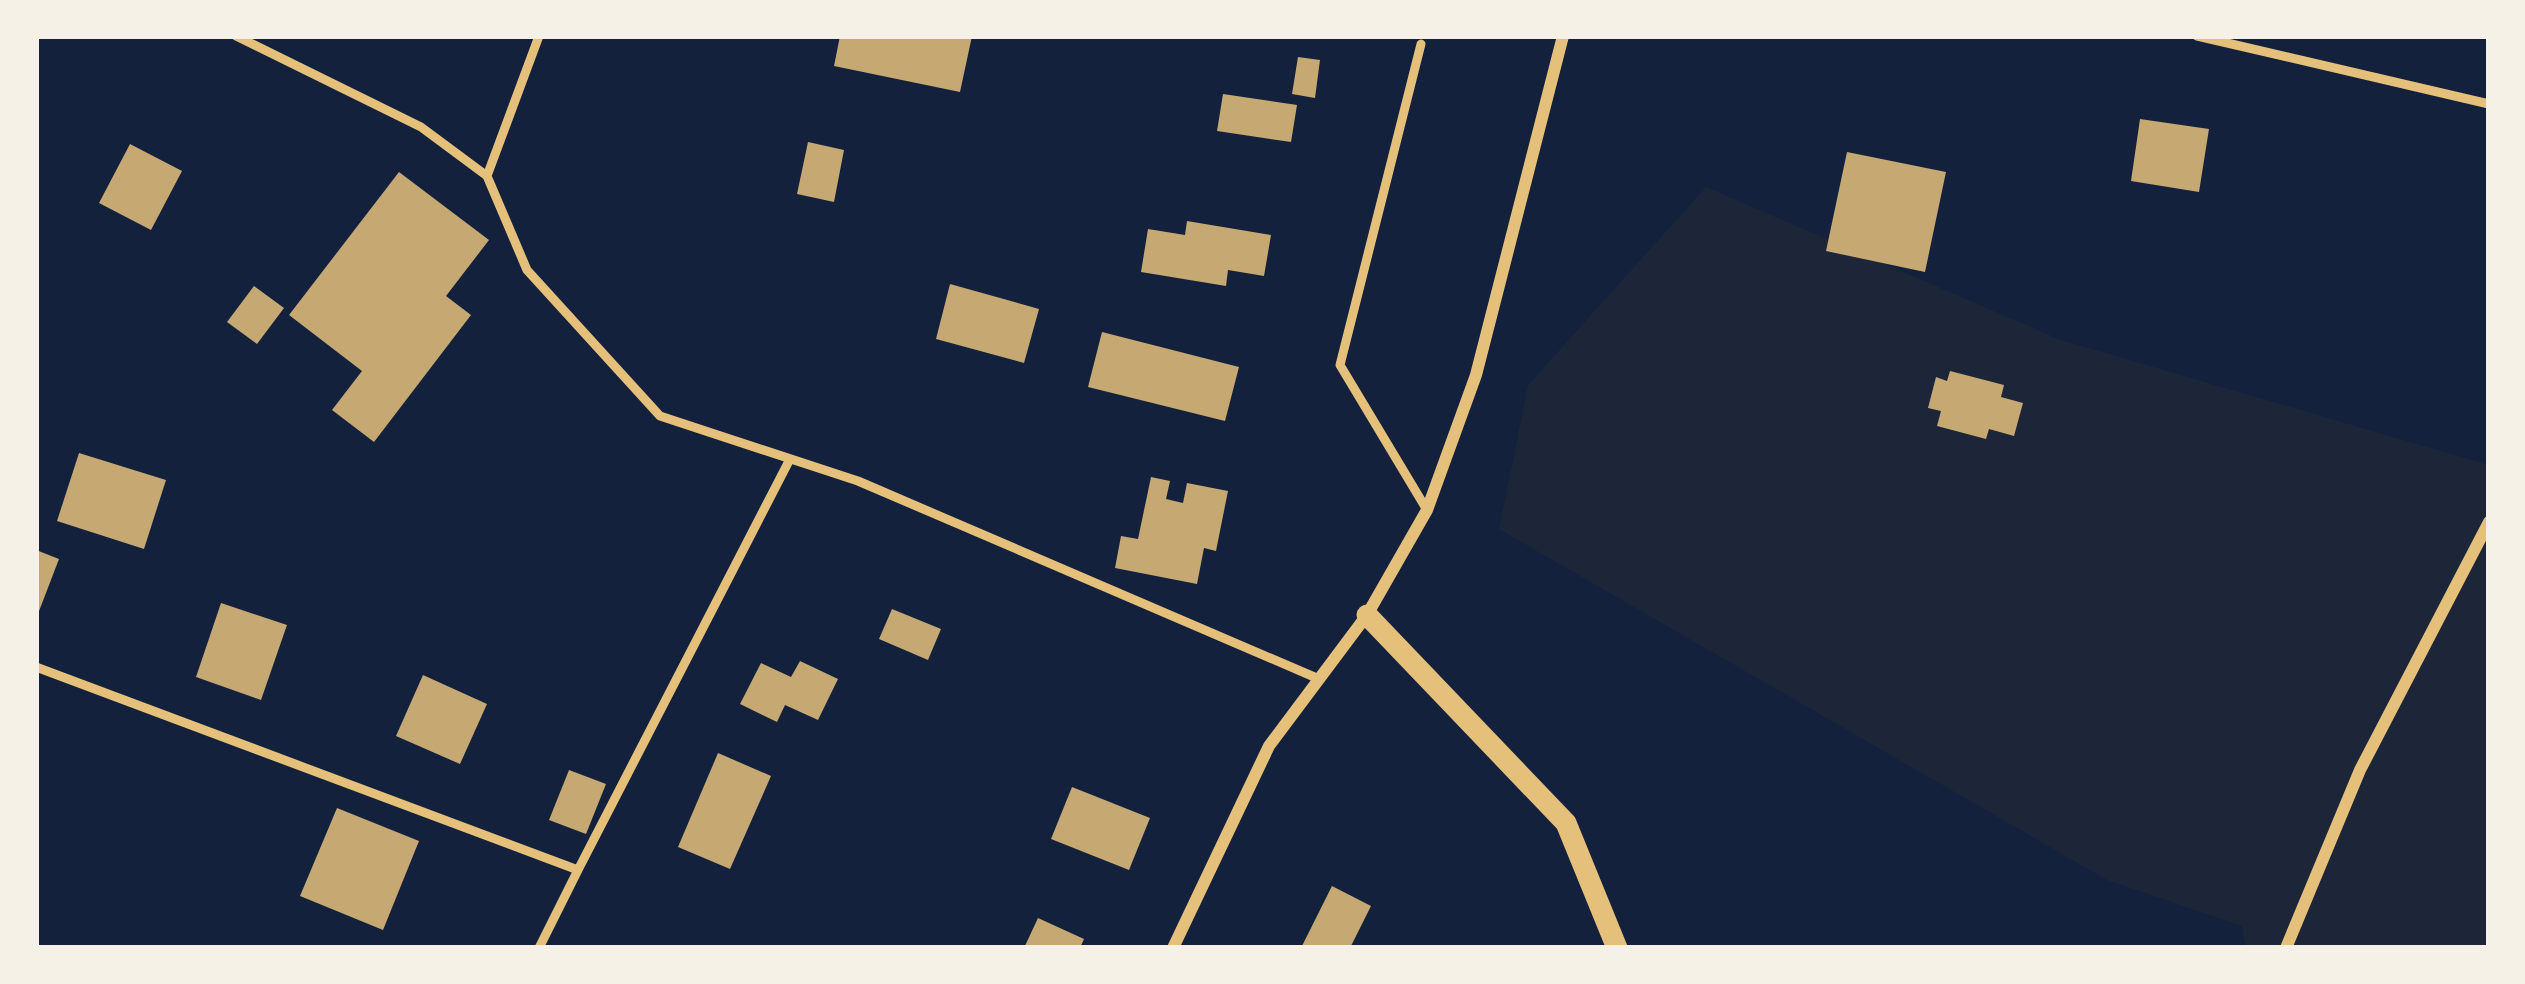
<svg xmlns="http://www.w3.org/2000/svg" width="2525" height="984" font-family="Barlow,sans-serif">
  <rect width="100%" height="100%" fill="#14213d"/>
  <!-- green -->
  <path fill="#1d2539" d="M1706,187L2061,340L2489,465V948H2246L2242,926L2107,880L1499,529L1528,385Z"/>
  <!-- building -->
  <path fill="#c6a872" d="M840,36H972L960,92L834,66Z
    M1298,57L1320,60L1315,98L1292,94Z
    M1223,94L1297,105L1291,142L1217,131Z
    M2140,119L2209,129L2199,192L2131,181Z
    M808,142L844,150L834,202L797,194Z
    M130,144L182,171L151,230L99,203Z
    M1847,152L1946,172L1925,272L1826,251Z
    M399,172L489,240L446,296L471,315L374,442L332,410L362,371L289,315Z
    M1187,221L1271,235L1264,276L1228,270L1226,286L1141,272L1148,229L1185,235Z
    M950,284L1039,309L1024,363L936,339Z
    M254,286L284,308L257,344L227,322Z
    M1102,332L1239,367L1225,421L1088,387Z
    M1950,371L2004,385L2001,397L2023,403L2014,436L1989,429L1986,439L1937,426L1941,411L1928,408L1936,377L1947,381Z
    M79,453L166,480L144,549L57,521Z
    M1151,477L1170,481L1166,499L1183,503L1187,483L1228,491L1216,551L1204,548L1197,584L1115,568L1121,536L1138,539Z
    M36,550L59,559L36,619Z
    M221,603L287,625L261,700L196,677Z
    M892,609L941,629L928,660L879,639Z
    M800,661L838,679L818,720L785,705L777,722L740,704L761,663L791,677Z
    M423,675L487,704L460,764L396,736Z
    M718,753L771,776L730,869L678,847Z
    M569,770L606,784L586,834L549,820Z
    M1072,787L1150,818L1129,870L1051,839Z
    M337,808L419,841L383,930L300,896Z
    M1332,886L1371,906L1350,948H1301Z
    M1038,918L1084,939L1080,948H1024Z"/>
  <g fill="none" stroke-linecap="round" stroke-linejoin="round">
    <!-- service -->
    <path stroke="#e5c07b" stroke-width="9" d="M236,36L421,127L487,176L527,270L660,416L858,481L1319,679
      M2197,36L2489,104
      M1421,44L1340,365L1427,510
      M487,176L539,36
      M36,667L578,870L790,459
      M539,948L578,870"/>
    <!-- minor -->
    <path stroke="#e5c07b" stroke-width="12" d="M1173,948L1269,746L1367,615L1427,510L1476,375L1563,36
      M2286,948L2360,770L2489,522"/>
    <!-- tertiary -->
    <path stroke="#e5c07b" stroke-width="21" d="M1367,615L1566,823L1617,948"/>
  </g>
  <!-- border -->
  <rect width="2525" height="984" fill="none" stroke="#f6f1e7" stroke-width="78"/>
</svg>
